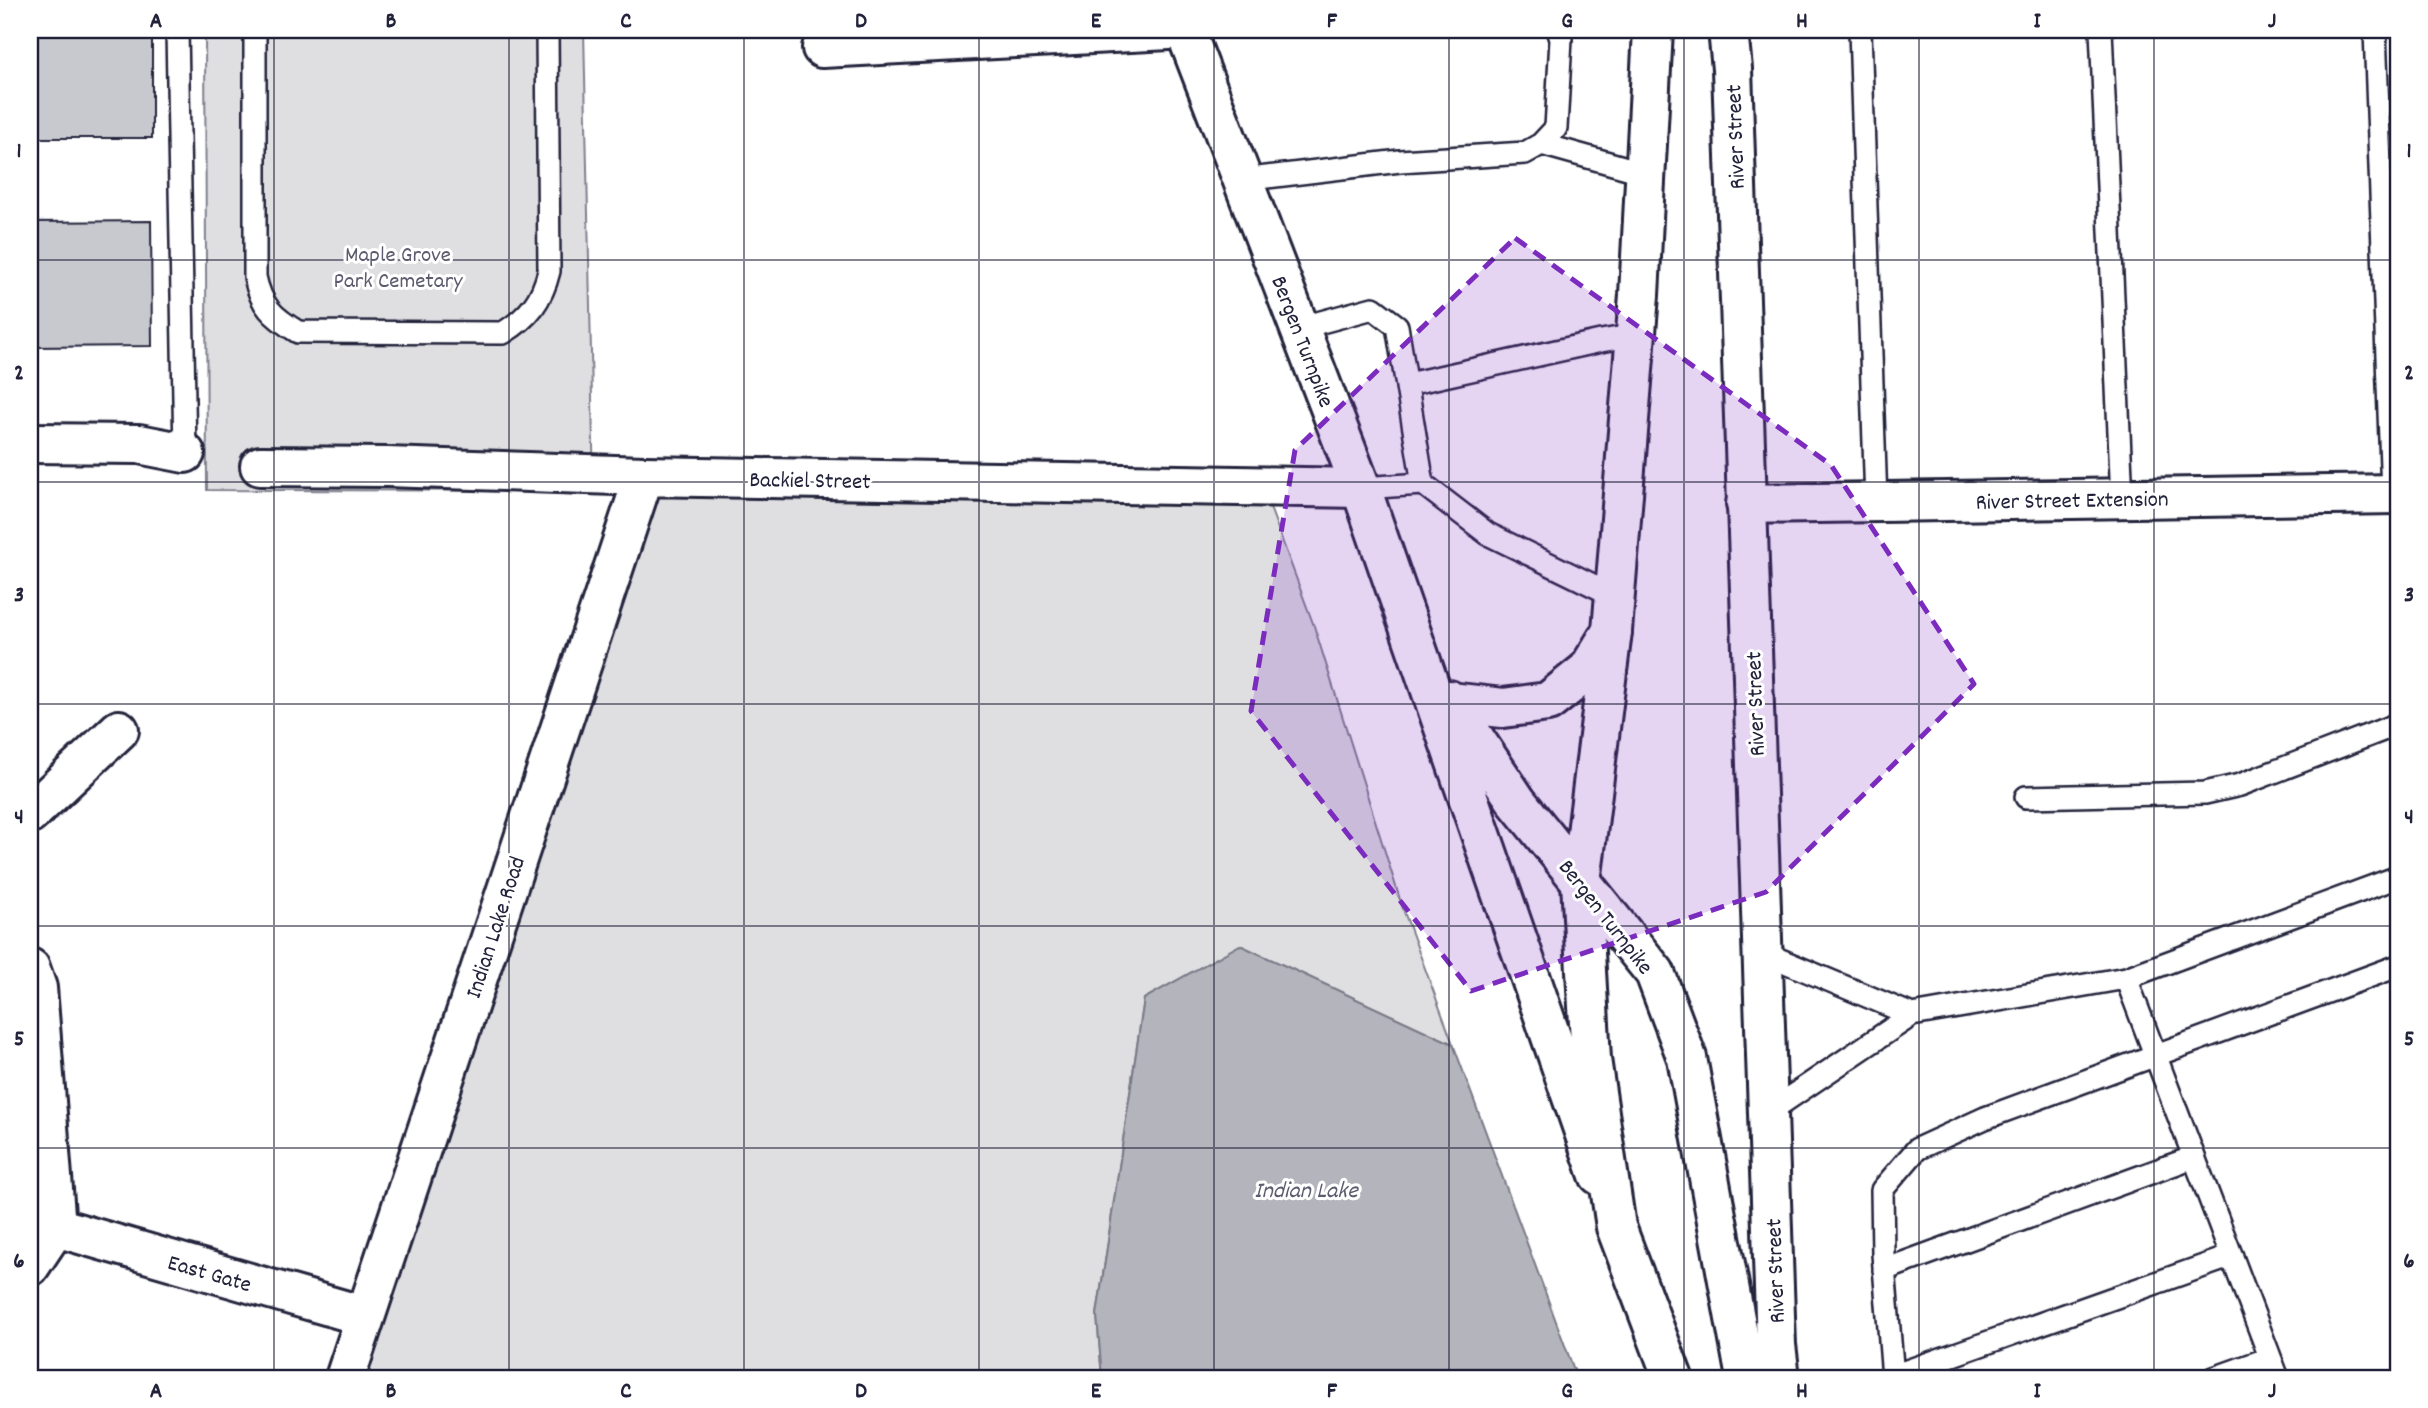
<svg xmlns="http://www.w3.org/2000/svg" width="2428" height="1408" font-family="Dekko,sans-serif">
  <rect width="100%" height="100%" fill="#fff"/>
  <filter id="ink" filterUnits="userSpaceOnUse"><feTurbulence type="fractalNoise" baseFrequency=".0143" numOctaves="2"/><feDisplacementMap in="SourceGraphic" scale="14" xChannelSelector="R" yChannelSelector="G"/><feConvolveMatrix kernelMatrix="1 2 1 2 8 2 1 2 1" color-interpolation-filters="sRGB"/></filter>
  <g filter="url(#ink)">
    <!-- green -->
    <path fill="#dfdfe2" stroke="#80808e" stroke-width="2" d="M205,30H584L594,491L207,490Z
      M637,492L1269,505L1314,626L1403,909L1453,1044L1240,945L1144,999L1097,1315L1102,1378H353Z"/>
    <!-- water -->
    <path fill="#b4b4bc" stroke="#7a7a88" stroke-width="2" d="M1240,945L1453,1044L1577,1378H1102L1097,1315L1144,999Z"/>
    <!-- building -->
    <path fill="#c8c8cf" stroke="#22223b" stroke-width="2" d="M30,30H152V138H30Z
      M151,221L152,346L30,347V222Z"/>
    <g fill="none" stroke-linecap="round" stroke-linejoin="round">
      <defs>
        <path id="service" d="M177,30L185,453
          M255,30V277C261,306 273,317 298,332L503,333C529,317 542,300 549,271L547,30
          M1860,30L1876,502
          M2101,30L2122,499
          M2375,30L2392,494
          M1541,144L1645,173
          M1242,180L1400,161L1525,153L1541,144L1556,128L1561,39L1558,30
          M1299,328L1373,308L1397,326L1423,484L1361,488
          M1408,384L1601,341L1636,335
          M1423,484L1488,534L1615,596
          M2026,797L2205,793L2240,785L2398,724
          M1764,953L1912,1015
          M2126,978L2278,1378
          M1770,1111L1912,1015L2126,978L2398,877
          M1884,1270L2194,1157
          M1893,1376L2232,1256
          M1893,1378L1883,1254L1882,1190L1917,1149L1985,1118L2398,966
          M2214,1378L2270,1358"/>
        <path id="minor" d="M822,48L1169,30
          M30,443L139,444L185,453
          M260,466L387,467L644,476L1361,488
          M1746,504L2398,494
          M30,814L119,730
          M30,968L37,988L56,1227L30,1266
          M56,1227L364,1316
          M345,1378L644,476"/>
        <path id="secondary" d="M1185,30L1361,488L1599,1175
          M1449,700L1517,802L1655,973L1687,1058L1746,1378
          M1450,702L1503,708L1548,702L1588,670L1612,631"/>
        <path id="primary" d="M1653,30L1639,295L1612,631L1581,882L1591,1059L1616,1227L1673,1378
          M1728,30L1732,69L1776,1345L1780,1378"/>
      </defs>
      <!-- service casing -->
      <use href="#service" stroke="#22223b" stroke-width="26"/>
      <!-- minor casing -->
      <use href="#minor" stroke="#22223b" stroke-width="44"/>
      <!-- secondary casing -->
      <use href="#secondary" stroke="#22223b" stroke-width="44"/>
      <!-- primary casing -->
      <use href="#primary" stroke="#22223b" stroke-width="44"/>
      <!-- service -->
      <use href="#service" stroke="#fff" stroke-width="21"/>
      <!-- minor -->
      <use href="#minor" stroke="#fff" stroke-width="38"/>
      <!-- secondary -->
      <use href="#secondary" stroke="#fff" stroke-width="38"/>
      <!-- primary -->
      <use href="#primary" stroke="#fff" stroke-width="38"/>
    </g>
  </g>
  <!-- marked area -->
  <path fill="#7b2cbf" fill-opacity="0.2" stroke="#7b2cbf" stroke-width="5" stroke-dasharray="14 9" stroke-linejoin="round" d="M1515,238L1831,465L1974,684L1766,892L1471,991L1251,711L1295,450Z"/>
  <!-- grid -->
  <path fill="none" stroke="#22223b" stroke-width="2" stroke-opacity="0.55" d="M274,30V1378M509,30V1378M744,30V1378M979,30V1378M1214,30V1378M1449,30V1378M1684,30V1378M1919,30V1378M2154,30V1378M30,260H2398M30,482H2398M30,704H2398M30,926H2398M30,1148H2398"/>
  <g text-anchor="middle" stroke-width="6" stroke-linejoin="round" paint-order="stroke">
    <!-- street labels -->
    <g font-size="23" fill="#22223b" stroke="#fff">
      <text transform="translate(1734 137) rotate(-92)" y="8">River Street</text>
      <text transform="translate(1304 341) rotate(69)" y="8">Bergen Turnpike</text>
      <text transform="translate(810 479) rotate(1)" y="8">Backiel Street</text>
      <text transform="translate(2072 499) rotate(-1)" y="8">River Street Extension</text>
      <text transform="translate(1754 704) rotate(-92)" y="8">River Street</text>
      <text transform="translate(1607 916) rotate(52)" y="8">Bergen Turnpike</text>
      <text transform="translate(494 927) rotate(-72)" y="8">Indian Lake Road</text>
      <text transform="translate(1774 1271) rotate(-92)" y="8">River Street</text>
      <text transform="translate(210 1272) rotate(16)" y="8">East Gate</text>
    </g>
    <!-- park labels -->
    <g font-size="23" fill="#5b5b6d" stroke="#fff">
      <text x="398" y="261">Maple Grove<tspan x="398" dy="26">Park Cemetary</tspan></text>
    </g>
    <!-- water labels -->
    <g font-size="24" font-style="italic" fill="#5c5c6f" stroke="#fff">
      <text x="1306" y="1197">Indian Lake</text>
    </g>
  </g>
  <!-- margin -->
  <rect width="2428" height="1408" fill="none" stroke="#fff" stroke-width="77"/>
  <rect x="38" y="38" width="2352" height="1332" fill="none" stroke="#22223b" stroke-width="2.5"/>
  <g font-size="23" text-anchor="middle" font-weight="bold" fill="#22223b">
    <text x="156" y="27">A</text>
    <text x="391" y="27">B</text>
    <text x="626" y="27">C</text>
    <text x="861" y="27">D</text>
    <text x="1096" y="27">E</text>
    <text x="1332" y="27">F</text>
    <text x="1567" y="27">G</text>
    <text x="1802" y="27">H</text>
    <text x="2037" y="27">I</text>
    <text x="2272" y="27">J</text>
    <text x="19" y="157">1</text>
    <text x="2409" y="157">1</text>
    <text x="19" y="379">2</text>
    <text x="2409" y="379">2</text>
    <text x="19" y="601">3</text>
    <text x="2409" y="601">3</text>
    <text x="19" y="823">4</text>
    <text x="2409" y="823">4</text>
    <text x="19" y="1045">5</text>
    <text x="2409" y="1045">5</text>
    <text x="19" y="1267">6</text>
    <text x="2409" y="1267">6</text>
    <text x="156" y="1397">A</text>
    <text x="391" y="1397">B</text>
    <text x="626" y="1397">C</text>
    <text x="861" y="1397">D</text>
    <text x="1096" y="1397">E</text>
    <text x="1332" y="1397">F</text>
    <text x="1567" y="1397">G</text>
    <text x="1802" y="1397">H</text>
    <text x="2037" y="1397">I</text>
    <text x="2272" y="1397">J</text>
  </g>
</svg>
